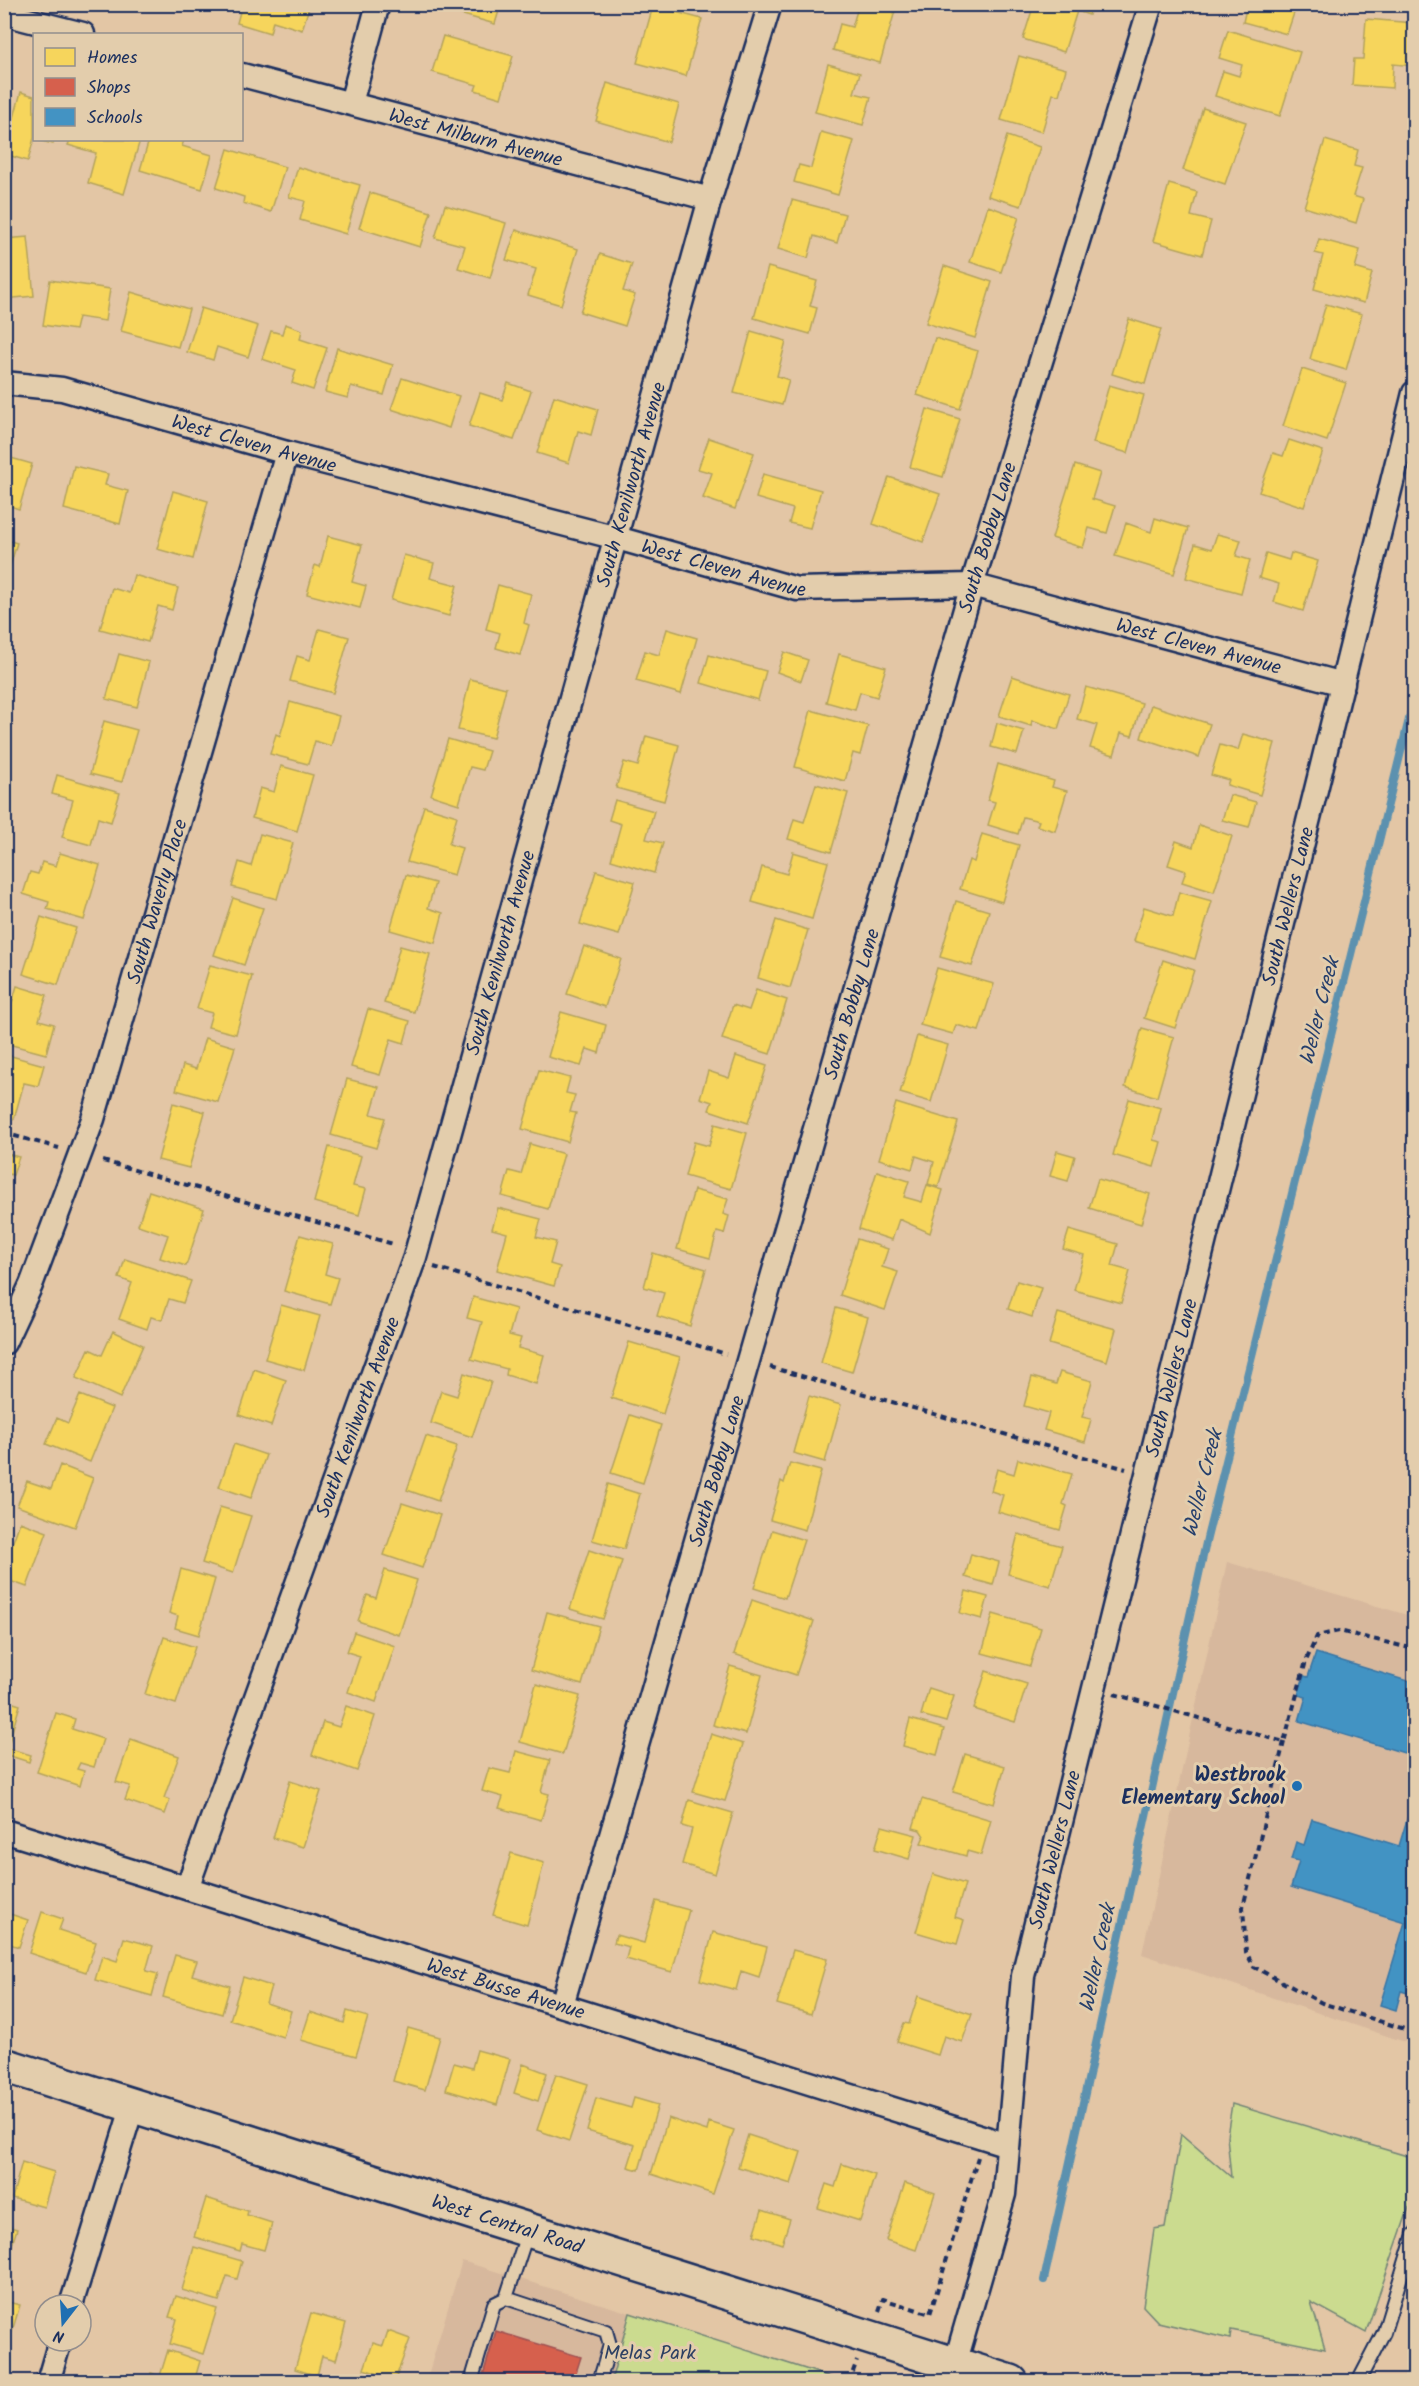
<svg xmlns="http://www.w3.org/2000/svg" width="1419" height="2386" font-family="Kalam,sans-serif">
  <rect width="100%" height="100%" fill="#e3c6a5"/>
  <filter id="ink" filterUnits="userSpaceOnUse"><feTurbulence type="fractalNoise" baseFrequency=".0167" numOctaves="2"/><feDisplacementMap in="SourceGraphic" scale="12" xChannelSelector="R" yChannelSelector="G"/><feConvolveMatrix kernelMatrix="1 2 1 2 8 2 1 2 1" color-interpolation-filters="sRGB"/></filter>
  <g filter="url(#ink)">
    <!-- built -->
    <path fill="#d7b89d" d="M1227,1562L1414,1617V2045L1142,1954Z
      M462,2261L630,2313L611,2381L426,2382Z"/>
    <!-- green -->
    <path fill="#cbdb8f" stroke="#738576" stroke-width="1.5" d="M1232,2104L1407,2156L1414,2170V2193L1366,2332L1311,2302L1325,2349L1231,2330L1230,2339L1158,2322L1143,2306L1154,2229L1165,2227L1181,2134L1231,2177L1227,2136Z
      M630,2313L843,2381H611Z"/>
    <!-- homes -->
    <path fill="#f6d55c" stroke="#b4a35d" stroke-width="1.5" d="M242,4H310L302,30L273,21L270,33L237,23Z
      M451,4H501L495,24L449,11Z
      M859,4H897L880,63L833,50L840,24L852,27Z
      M1034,4H1092L1089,15L1077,11L1064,52L1023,39Z
      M1247,4H1297L1287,34L1243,22Z
      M653,6L702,19L686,76L637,63Z
      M1366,19L1414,23V66L1393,64L1392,88L1352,85L1354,59H1363Z
      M1228,30L1300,52L1280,116L1215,96L1223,71L1239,76L1242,65L1219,58Z
      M443,36L513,56L501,98L475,90L477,85L432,72Z
      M1019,56L1066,69L1059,95L1053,94L1042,132L1001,120Z
      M828,64L860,73L854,93L871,97L863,125L815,112Z
      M607,83L679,104L669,142L596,121Z
      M21,92L34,96V138L28,161L4,154Z
      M1203,108L1246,122L1225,184L1183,170Z
      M821,132L854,141L838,195L794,182L799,165L811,168Z
      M1007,136L1040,147L1021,206L988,196Z
      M38,140H54L53,144Z
      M70,140H140L124,194L88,183L96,153L68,145Z
      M149,140H184L182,146L212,155L202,189L140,170Z
      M1325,140L1358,150L1354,166L1362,168L1353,196L1363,199L1356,223L1304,207Z
      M228,149L285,167L271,212L243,203L244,197L216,188Z
      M298,167L360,185L346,234L300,220L305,201L289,197Z
      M1169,184L1197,192L1191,216L1211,221L1202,255L1153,241Z
      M370,193L431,212L420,247L359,228Z
      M792,200L845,214L837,243L814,236L808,258L778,249Z
      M445,205L506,223L490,278L458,268L465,246L435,238Z
      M988,206L1019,217L1001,272L970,262Z
      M516,230L578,249L561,305L528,295L536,269L506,260Z
      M28,237L34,296L4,299V239Z
      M1319,239L1360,250L1355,268L1372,273L1364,303L1314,289L1323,255L1315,253Z
      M600,254L632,264L623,291L635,295L625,326L580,312Z
      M944,266L992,282L975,338L926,323Z
      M768,267L817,281L810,306L817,308L810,334L754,318Z
      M50,280L110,289L105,321L78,317L75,330L43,325Z
      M131,292L189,309L178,347L121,331Z
      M1326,304L1362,314L1346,370L1310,359Z
      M201,308L258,326L248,357L217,347L213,360L187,352Z
      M1129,319L1161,329L1145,384L1112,374Z
      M285,324L302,330L300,339L327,348L313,390L292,383L296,370L262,359L271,331L282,334Z
      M751,331L786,341L777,376L789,380L782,405L734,393Z
      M935,338L978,351L960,409L917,395Z
      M337,348L393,365L384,395L351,386L348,398L325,392Z
      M1302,369L1346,383L1327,441L1283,426Z
      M402,378L459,396L449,428L391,409Z
      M508,383L531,391L514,440L469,426L480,393L502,400Z
      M1109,385L1144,395L1128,453L1093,443Z
      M554,396L598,409L591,435L578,431L569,463L537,453Z
      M927,409L960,419L943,477L910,467Z
      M709,438L754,453L735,509L703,498L712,473L698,469Z
      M1289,440L1323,451L1304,507L1259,492L1273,453L1283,456Z
      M4,456L32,464L19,509L4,504Z
      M1075,465L1100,473L1092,499L1115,506L1107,533L1089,528L1083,548L1052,538Z
      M74,466L108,474L105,485L128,491L120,524L64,509Z
      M763,474L821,490L810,528L789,523L793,509L756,498Z
      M889,477L940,494L923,542L873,524Z
      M173,491L208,501L193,559L157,549Z
      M1155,518L1188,528L1174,574L1115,556L1126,523L1151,532Z
      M1217,534L1241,540L1236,556L1250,560L1241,593L1186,578L1195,544L1212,549Z
      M328,536L362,545L352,582L366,586L360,608L307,594L315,565L320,567Z
      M4,539L17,543L4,586Z
      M1266,553L1289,560L1291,553L1318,561L1303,611L1274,602L1279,584L1259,578Z
      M404,555L434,563L430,578L457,585L449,616L391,600Z
      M134,575L178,588L172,610L158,606L148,642L100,629L112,588L129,593Z
      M498,585L531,594L524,623L529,625L520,655L496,648L500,633L486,629Z
      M319,629L349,637L333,693L290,681L297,656L310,660Z
      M667,629L697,638L681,694L636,681L645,651L659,655Z
      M784,652L808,660L801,681L777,672Z
      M119,654L149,662L137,707L106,699Z
      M839,654L886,667L877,697L860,692L855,710L826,702Z
      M709,655L766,671L758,700L701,683Z
      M1012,676L1069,694L1058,729L1032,720L1031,726L999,716Z
      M470,679L506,688L493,738L458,730Z
      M1086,687L1142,703L1132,736L1121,733L1114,755L1090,748L1097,725L1077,719Z
      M290,702L339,716L331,746L315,741L308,764L270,754L276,734L280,736Z
      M1151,705L1210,724L1199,757L1141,738Z
      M811,710L868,726L860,755L853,753L845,781L795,767Z
      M104,721L137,730L122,782L90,774Z
      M997,723L1024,731L1017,754L991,747Z
      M1243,734L1275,743L1260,795L1227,785L1229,780L1211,775L1220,745L1238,750Z
      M646,736L679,745L664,801L616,788L624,762L638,766Z
      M448,739L489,751L483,770L470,767L459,804L431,795Z
      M998,764L1054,781L1052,787L1067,791L1055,831L1037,826L1039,821L1023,817L1018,834L988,825L995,802L988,800Z
      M281,766L313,775L297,831L252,818L260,788L274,792Z
      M57,775L120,793L111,822L98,818L91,845L62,837L73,800L52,794Z
      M816,784L848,793L831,852L788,839L794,819L804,822Z
      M1230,795L1256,802L1249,827L1222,820Z
      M615,800L654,811L646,839L663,843L654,873L611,860L621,824L609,820Z
      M424,806L457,816L449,844L462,848L454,875L407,862Z
      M1199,825L1232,836L1214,892L1182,882L1186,871L1168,865L1176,841L1193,847Z
      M260,834L293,843L277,899L232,887L239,862L251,866Z
      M982,834L1019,845L1002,902L960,889L969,860L974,862Z
      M793,852L828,862L812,919L752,902L762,867L787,874Z
      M60,853L100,865L84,920L47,909L49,902L23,894L30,872L38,874L42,862L56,866Z
      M596,871L635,882L619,935L580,924Z
      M406,875L435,883L428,908L443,913L435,943L390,930Z
      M1179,892L1212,901L1195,959L1134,941L1144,907L1173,916Z
      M233,898L263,908L244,965L214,955Z
      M956,901L989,911L972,966L940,957Z
      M41,917L76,928L58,985L23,974Z
      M776,920L808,930L790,988L758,978Z
      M400,946L430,954L414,1012L384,1003Z
      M584,946L621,959L605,1007L567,994Z
      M1163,960L1194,970L1175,1028L1144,1018Z
      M210,965L252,976L236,1034L208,1027L212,1013L197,1009Z
      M937,968L994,984L979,1031L956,1025L953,1034L920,1025Z
      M17,986L47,995L39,1020L54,1024L46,1054L4,1043V1029Z
      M756,990L787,1000L770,1054L722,1039L733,1005L749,1010Z
      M368,1009L410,1021L404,1043L391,1039L380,1075L351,1067Z
      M561,1012L606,1025L599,1053L587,1049L581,1066L548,1057Z
      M1142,1028L1174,1037L1157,1097L1125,1087Z
      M917,1036L948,1045L931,1102L900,1093Z
      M205,1038L235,1047L218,1102L176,1090L183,1065L196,1069Z
      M4,1054L44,1065L38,1086L24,1083L14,1119L4,1117Z
      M736,1056L767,1066L748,1123L709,1110L712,1102L700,1098L708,1071L729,1078Z
      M539,1070L570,1078L566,1093L575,1095L570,1112L576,1113L568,1142L522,1129Z
      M347,1079L379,1087L371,1114L385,1118L376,1148L331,1135Z
      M1129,1099L1161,1108L1153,1140L1161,1142L1154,1167L1113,1155Z
      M173,1103L205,1112L189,1168L158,1160Z
      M896,1103L958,1122L938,1187L928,1184L934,1162L916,1156L912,1169L879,1159Z
      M715,1124L747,1133L731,1189L685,1176L694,1142L709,1146Z
      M530,1144L564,1154L548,1209L502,1196L509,1171L521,1174Z
      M329,1147L361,1156L353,1186L366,1189L359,1215L314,1202Z
      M1057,1151L1075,1156L1068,1181L1050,1176Z
      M4,1153L19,1157L13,1175L4,1173Z
      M877,1171L909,1181L904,1197L922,1202L927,1185L943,1190L930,1233L899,1219L892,1240L859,1229Z
      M1098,1179L1150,1194L1141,1224L1089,1208Z
      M4,1182L9,1183L4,1198Z
      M694,1190L728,1199L723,1214L729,1216L724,1234L717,1232L710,1258L677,1249Z
      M149,1191L204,1209L186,1266L160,1258L168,1235L138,1225Z
      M498,1208L541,1219L536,1237L556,1242L550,1264L560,1267L554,1286L497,1270L507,1233L492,1229Z
      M1069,1230L1118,1244L1112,1266L1130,1271L1121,1303L1074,1290L1084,1255L1063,1249Z
      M300,1235L333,1244L325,1274L338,1278L330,1304L284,1291Z
      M857,1239L888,1249L882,1267L898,1272L885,1310L840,1295Z
      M653,1253L706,1269L690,1326L657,1316L664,1293L644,1287Z
      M125,1259L191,1281L183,1303L169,1299L162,1320L151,1317L147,1329L119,1319L132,1283L119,1278Z
      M1017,1281L1041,1288L1032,1317L1008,1309Z
      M473,1297L516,1309L509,1335L521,1338L518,1348L544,1355L536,1384L506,1375L507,1369L471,1359L482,1322L467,1318Z
      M281,1305L320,1316L304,1370L265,1359Z
      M836,1308L868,1317L852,1372L821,1363Z
      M1058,1313L1116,1329L1107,1361L1049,1344Z
      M113,1331L143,1345L120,1398L76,1378L89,1349L102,1355Z
      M629,1342L680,1357L663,1414L611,1398Z
      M254,1369L286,1380L271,1426L239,1415Z
      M1060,1372L1092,1381L1082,1417L1091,1419L1085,1442L1044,1430L1049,1413L1024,1406L1032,1377L1056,1384Z
      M464,1373L491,1382L472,1437L431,1423L441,1391L457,1396Z
      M80,1395L112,1408L90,1462L46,1444L57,1418L68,1423Z
      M809,1396L841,1405L825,1462L793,1453Z
      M630,1415L661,1425L643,1483L611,1473Z
      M426,1436L457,1446L438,1501L407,1490Z
      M234,1444L266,1455L251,1498L219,1487Z
      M1018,1459L1072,1474L1063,1504L1067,1506L1060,1530L998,1512L1003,1495L991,1491L997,1469L1014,1474Z
      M790,1463L821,1471L805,1530L770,1520L781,1481L784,1483Z
      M60,1465L93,1478L75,1527L17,1506L27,1481L51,1489Z
      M608,1484L640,1494L624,1549L592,1540Z
      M402,1503L440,1515L422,1568L384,1555Z
      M220,1507L251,1516L233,1573L202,1563Z
      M20,1522L47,1532L27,1587L4,1579V1544L11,1547Z
      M772,1530L804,1540L785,1598L754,1588Z
      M1018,1534L1062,1546L1050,1586L1008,1574Z
      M589,1550L622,1561L603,1619L570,1609Z
      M971,1554L999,1562L993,1585L965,1577Z
      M181,1569L215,1579L199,1635L175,1628L178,1616L169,1613Z
      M385,1570L417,1580L399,1635L358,1621L367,1595L376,1598Z
      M966,1591L988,1597L982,1619L960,1613Z
      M752,1600L814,1621L796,1675L734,1654Z
      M547,1612L599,1626L582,1685L531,1670Z
      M993,1614L1041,1628L1030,1666L982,1653Z
      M354,1632L395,1646L376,1702L348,1692L360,1656L347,1652Z
      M164,1637L195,1647L176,1704L145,1694Z
      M730,1666L762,1675L746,1734L713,1725Z
      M986,1671L1027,1684L1015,1722L974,1709Z
      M536,1684L580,1696L563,1754L520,1742Z
      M929,1688L954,1696L946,1722L921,1715Z
      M4,1700L20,1705L7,1748L31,1755L29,1762L4,1754Z
      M346,1706L375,1716L357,1771L312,1755L323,1722L339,1727Z
      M56,1713L75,1719L72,1729L103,1739L94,1767L80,1763L77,1769L84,1771L80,1786L37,1772Z
      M910,1719L944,1729L937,1755L903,1746Z
      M711,1734L743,1744L725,1801L693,1792Z
      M131,1739L179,1756L164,1798L170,1800L165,1814L125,1800L130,1786L116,1782Z
      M516,1751L550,1760L541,1792L549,1794L541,1820L499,1808L503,1797L482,1791L489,1768L510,1773Z
      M965,1754L1005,1766L994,1804L953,1792Z
      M290,1781L321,1791L303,1847L273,1838Z
      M922,1799L991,1820L981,1855L967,1851L966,1856L921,1843L924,1836L920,1830L913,1828Z
      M689,1800L733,1813L715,1874L682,1864L692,1829L682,1826Z
      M882,1826L916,1835L909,1859L875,1849Z
      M511,1853L544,1863L527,1925L493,1915Z
      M933,1874L965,1884L955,1917L964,1920L957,1944L916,1932Z
      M656,1901L689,1910L672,1972L626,1959L629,1947L614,1943L616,1935L644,1943Z
      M4,1912L28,1920L19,1947L4,1942Z
      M42,1912L63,1919L59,1930L96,1942L86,1972L29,1953Z
      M713,1932L767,1947L759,1977L741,1971L736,1990L700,1980Z
      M124,1938L153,1946L146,1971L158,1974L152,1996L95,1980L102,1956L117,1961Z
      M793,1950L827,1959L811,2014L777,2004Z
      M175,1955L197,1961L192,1975L230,1986L222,2014L163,1997Z
      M243,1977L271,1986L266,2003L291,2011L283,2037L230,2020Z
      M918,1996L972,2014L962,2042L944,2036L938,2055L897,2042L904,2023L909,2024Z
      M347,2011L368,2017L356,2056L301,2040L310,2012L344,2023Z
      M408,2028L440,2037L425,2090L393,2081Z
      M477,2050L510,2059L497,2105L446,2090L454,2063L472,2068Z
      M523,2064L547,2073L538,2101L514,2093Z
      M556,2074L588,2084L569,2141L537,2130Z
      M596,2098L631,2108L634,2098L658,2105L639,2170L628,2167L635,2145L587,2131Z
      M668,2118L707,2131L709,2122L734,2130L713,2194L651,2174Z
      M748,2135L801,2152L791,2184L738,2167Z
      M22,2162L54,2172L44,2207L12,2198Z
      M842,2164L875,2175L860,2221L818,2208L826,2184L835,2187Z
      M905,2183L935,2193L916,2250L886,2240Z
      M206,2198L248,2211L247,2215L272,2223L264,2250L242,2244L240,2251L194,2237Z
      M762,2210L790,2219L782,2244L754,2235Z
      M4,2225L17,2229L9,2254L4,2253Z
      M194,2247L242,2261L237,2279L227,2276L219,2301L182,2290Z
      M176,2296L217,2309L203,2354L170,2344L177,2319L169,2317Z
      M4,2301L20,2305L7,2348L4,2347Z
      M311,2313L346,2323L336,2360L322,2356L317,2376L295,2369Z
      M388,2331L410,2339L395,2380L364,2369L373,2343L383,2346Z
      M168,2350L200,2361L194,2382H148L151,2373L160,2376Z
      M373,2374L395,2381V2382H371Z"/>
    <!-- shops -->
    <path fill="#d6604d" stroke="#9e5152" stroke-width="1.5" d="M496,2331L581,2357L573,2382H481Z"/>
    <!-- schools -->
    <path fill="#4393c3" stroke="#3775a5" stroke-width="1.5" d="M1316,1653L1414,1683V1756L1299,1721L1306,1697L1298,1695L1304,1676L1308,1677Z
      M1414,1796V1995L1401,1991L1396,2010L1380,2005L1405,1922L1291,1887L1299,1861L1291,1859L1296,1842L1304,1845L1312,1819L1399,1846Z"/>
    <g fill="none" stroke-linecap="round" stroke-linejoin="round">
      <!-- stream -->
      <path stroke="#5b91af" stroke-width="8" d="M1044,2280L1207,1538L1414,699"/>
      <defs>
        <path id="lane" d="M506,2298L528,2231
          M471,2382L494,2304L506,2298L606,2331L610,2345L599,2382
          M1358,2382L1384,2332L1414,2234"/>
        <g id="street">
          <path d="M4,14L83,34"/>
          <path id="s1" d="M242,75L710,199"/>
          <path d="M351,103L378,4"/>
          <path id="s2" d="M4,383L62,389L287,453L617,538L797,589L972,585L1343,684"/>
          <path id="s3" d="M4,1343L31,1285L93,1119L287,453"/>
          <path id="s4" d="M4,1831L1008,2145"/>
          <path id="s5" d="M187,1888L415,1257L710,199L770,4"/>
          <path id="s6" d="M562,2005L972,585L1151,4"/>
          <path d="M71,2305L133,2105"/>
          <path id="s7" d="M955,2364L1004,2194L1023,1976L1414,393"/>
          <path d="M48,2382L60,2341"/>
        </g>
        <g id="secondary">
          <path id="s8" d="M4,2065L1011,2382"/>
        </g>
      </defs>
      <!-- lane casing -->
      <use href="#lane" stroke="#1b2f5e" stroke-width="16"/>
      <!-- street casing -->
      <use href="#street" stroke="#1b2f5e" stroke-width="27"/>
      <!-- secondary casing -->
      <use href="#secondary" stroke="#1b2f5e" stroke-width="38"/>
      <!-- path -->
      <path stroke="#1b2f5e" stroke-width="4" stroke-dasharray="6 4.5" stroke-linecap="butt" d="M4,1133L59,1148
        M103,1161L393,1244
        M434,1267L726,1354
        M770,1367L1126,1469
        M1114,1694L1284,1742L1306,1661L1317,1636L1339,1631L1414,1649
        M1284,1742L1243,1907L1246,1952L1254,1967L1322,2003L1414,2032
        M879,2311L883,2299L930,2314L978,2157
        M849,2382L857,2361"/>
      <!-- lane -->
      <use href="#lane" stroke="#e3cdac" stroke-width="12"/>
      <!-- street -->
      <use href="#street" stroke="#e3cdac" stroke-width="22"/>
      <!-- secondary -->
      <use href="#secondary" stroke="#e3cdac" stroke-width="33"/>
    </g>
  </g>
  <!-- markers -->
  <circle fill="#1f6fb2" stroke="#e3cdac" stroke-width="2" cx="1297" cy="1786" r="6"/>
  <g text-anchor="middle" stroke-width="6" stroke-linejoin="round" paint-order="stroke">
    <!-- street labels -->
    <g font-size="20" fill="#1b2f5e" stroke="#e3cdac">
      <text dy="7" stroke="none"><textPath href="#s1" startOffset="242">West Milburn Avenue</textPath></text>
      <text dy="7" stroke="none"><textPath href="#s2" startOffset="258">West Cleven Avenue</textPath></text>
      <text dy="7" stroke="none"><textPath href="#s5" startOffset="1473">South Kenilworth Avenue</textPath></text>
      <text dy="7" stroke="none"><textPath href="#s6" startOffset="1528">South Bobby Lane</textPath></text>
      <text dy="7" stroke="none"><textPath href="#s2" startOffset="744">West Cleven Avenue</textPath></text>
      <text dy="7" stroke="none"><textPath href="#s2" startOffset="1230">West Cleven Avenue</textPath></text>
      <text dy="7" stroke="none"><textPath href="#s3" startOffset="468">South Waverly Place</textPath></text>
      <text dy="7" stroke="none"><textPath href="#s7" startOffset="1498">South Wellers Lane</textPath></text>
      <text dy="7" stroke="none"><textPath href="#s5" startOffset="987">South Kenilworth Avenue</textPath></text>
      <text dy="7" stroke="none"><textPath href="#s6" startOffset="1042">South Bobby Lane</textPath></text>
      <text dy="7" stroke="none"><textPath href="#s7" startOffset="1012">South Wellers Lane</textPath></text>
      <text dy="7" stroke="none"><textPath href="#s5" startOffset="501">South Kenilworth Avenue</textPath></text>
      <text dy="7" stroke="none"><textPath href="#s6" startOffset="556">South Bobby Lane</textPath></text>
      <text dy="7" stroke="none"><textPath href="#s7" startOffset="526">South Wellers Lane</textPath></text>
      <text dy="7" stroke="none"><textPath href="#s4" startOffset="526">West Busse Avenue</textPath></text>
      <text dy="7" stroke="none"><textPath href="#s8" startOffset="528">West Central Road</textPath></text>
    </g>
    <!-- poi labels -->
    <g font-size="20" font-weight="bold" fill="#1b2f5e" stroke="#e3cdac" text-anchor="end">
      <text x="1285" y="1781">Westbrook<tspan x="1285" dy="23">Elementary School</tspan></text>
    </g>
    <!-- park labels -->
    <g font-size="20" fill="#2d4063" stroke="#e3cdac">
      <text x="650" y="2359">Melas Park</text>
    </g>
    <!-- water labels -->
    <g font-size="21" font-style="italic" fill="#263f6c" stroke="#e3cdac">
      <text transform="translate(1319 1011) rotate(-76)" y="7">Weller Creek</text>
      <text transform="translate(1202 1483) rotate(-76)" y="7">Weller Creek</text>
      <text transform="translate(1097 1958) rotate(-78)" y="7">Weller Creek</text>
    </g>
  </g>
  <!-- margin -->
  <rect width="1419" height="2386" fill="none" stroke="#e3cdac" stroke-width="24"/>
  <rect x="12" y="12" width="1395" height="2362" fill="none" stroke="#1b2f5e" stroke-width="2" filter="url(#ink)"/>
  <!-- legend -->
  <rect x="33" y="33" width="210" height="108" fill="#e3cdac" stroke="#938e8d" stroke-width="1.5"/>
  <rect x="45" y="48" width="30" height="18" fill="#f6d55c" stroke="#938e8d" stroke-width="1.5"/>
  <text x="87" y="63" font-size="18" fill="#1b2f5e">Homes</text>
  <rect x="45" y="78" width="30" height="18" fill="#d6604d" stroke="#938e8d" stroke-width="1.5"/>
  <text x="87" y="93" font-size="18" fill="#1b2f5e">Shops</text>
  <rect x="45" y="108" width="30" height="18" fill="#4393c3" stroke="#938e8d" stroke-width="1.5"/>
  <text x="87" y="123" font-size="18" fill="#1b2f5e">Schools</text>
  <!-- north arrow -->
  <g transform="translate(63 2323) rotate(197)"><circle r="28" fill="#e3cdac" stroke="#938e8d" stroke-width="1.5"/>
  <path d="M0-4.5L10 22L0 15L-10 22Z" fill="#1f6fb2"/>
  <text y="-9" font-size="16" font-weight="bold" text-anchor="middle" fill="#1b2f5e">N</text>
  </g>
</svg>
